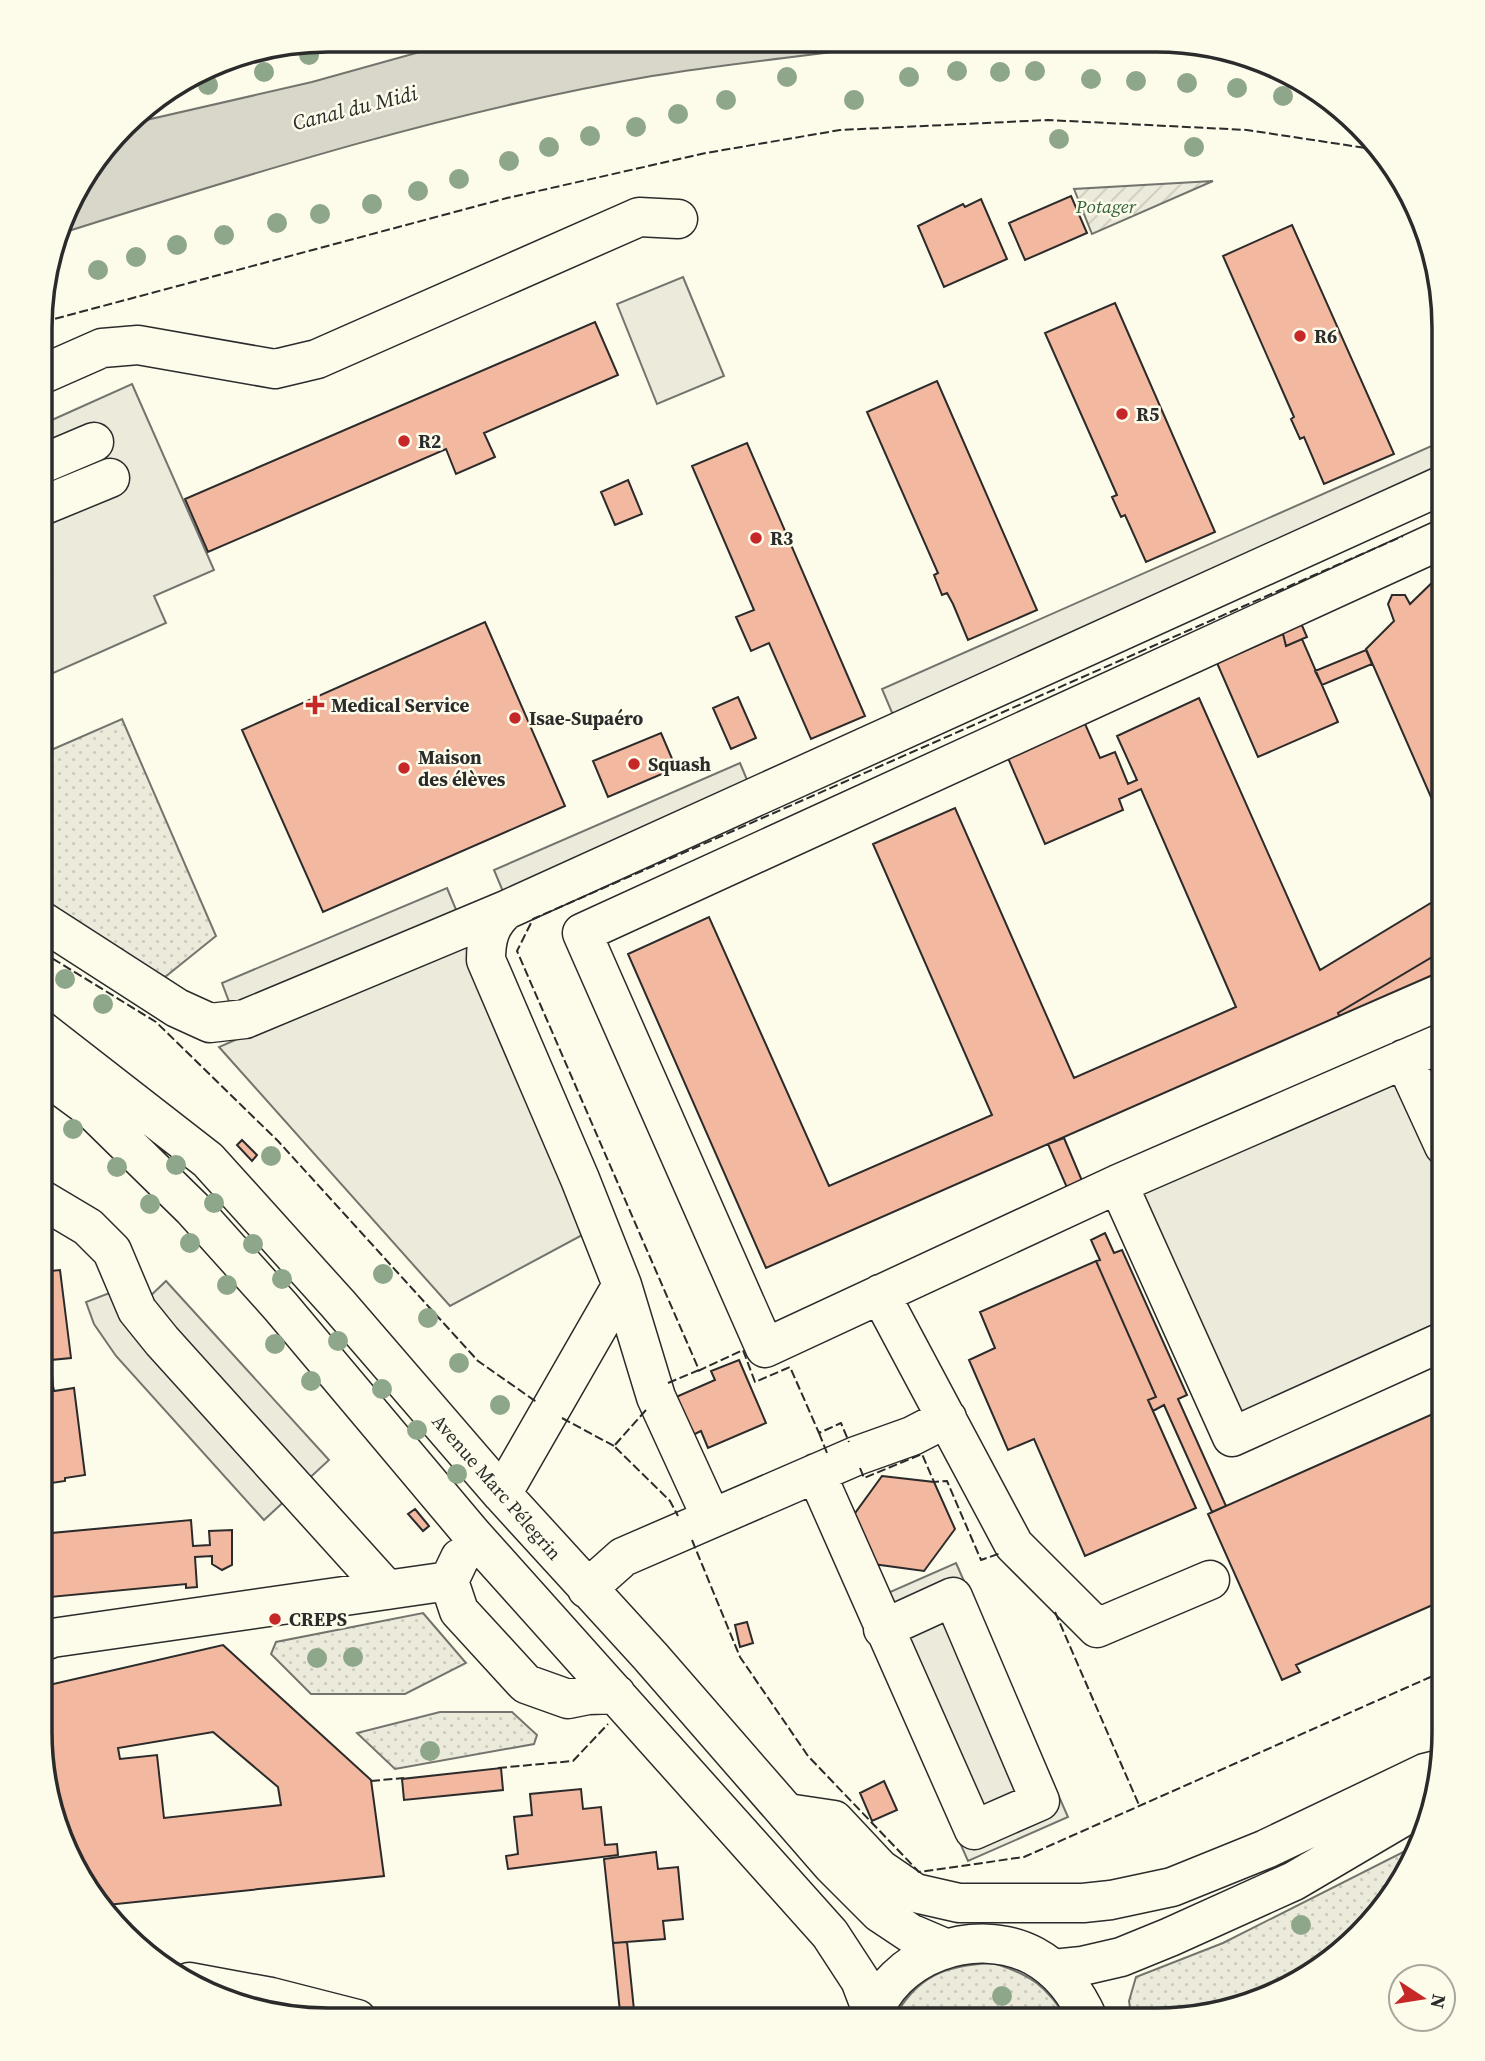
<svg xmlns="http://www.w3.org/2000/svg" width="1485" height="2061" font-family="'Source Serif 4',serif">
  <defs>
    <pattern id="grass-dots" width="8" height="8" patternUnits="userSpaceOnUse" patternTransform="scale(1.75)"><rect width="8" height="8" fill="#ecebdb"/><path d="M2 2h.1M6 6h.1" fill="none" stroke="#cbcabc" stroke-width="1.8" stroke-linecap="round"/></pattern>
    <pattern id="garden-furrows" width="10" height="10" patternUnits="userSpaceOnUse" patternTransform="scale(1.75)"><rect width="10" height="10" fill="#ecebdb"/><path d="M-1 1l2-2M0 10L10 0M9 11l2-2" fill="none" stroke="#cbcabc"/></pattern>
  </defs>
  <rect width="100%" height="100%" fill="#fdfbea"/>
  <!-- grass -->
  <path fill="url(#grass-dots)" stroke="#74746e" stroke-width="2" d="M122,719L216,936L165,977L42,908V754Z
    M423,1613L466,1663L405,1694H311L271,1654L276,1642Z
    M440,1712H512L537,1735L534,1744L395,1769L357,1733Z
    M1421,1843L1396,1893L1346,1949L1284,1991L1157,2021H1132L1129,2001L1136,1977L1223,1943Z
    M993,1963C1032,1975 1046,1986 1068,2020H893C916,1976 945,1965 993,1963Z"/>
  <!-- park -->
  <path fill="#ecebdb" stroke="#74746e" stroke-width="2" d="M683,277L724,376L657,404L617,304Z"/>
  <!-- garden -->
  <path fill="url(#garden-furrows)" stroke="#74746e" stroke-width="2" d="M1213,181L1092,234L1074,189Z"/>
  <!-- parking -->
  <path fill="#eceadb" stroke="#74746e" stroke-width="2" d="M132,384L214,570L154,596L166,623L42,678V578L52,573L42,551L43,424Z
    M1445,440V471L893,715L882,689Z
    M740,763L750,787L504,894L494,870Z
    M447,888L457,912L231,1007L222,983Z
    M465,940L586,1233L450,1306L219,1047Z
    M1404,1059L1444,1146V1341L1232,1437L1118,1184Z
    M166,1281L329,1460L264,1520L116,1356L94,1324L86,1302L112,1292L124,1321Z
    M956,1563L1068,1817L968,1861L856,1607Z"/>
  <!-- water -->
  <path fill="#d8d7c9" stroke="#74746e" stroke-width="2" d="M459,41L905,42C821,55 736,62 652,76C452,110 256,172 62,233L79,185L129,124L312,82Z"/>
  <!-- building -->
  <path fill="#f2b8a0" stroke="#2b2b2b" stroke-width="2" fill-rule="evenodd" d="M1071,196L1087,233L1025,260L1009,223Z
    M981,199L1007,259L944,287L918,226L963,204L965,207Z
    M1292,225L1394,454L1324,484L1304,437L1300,439L1291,419L1294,417L1223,256Z
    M1115,303L1215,532L1146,562L1125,515L1121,517L1112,497L1117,495L1045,333Z
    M595,322L618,375L484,433L495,457L456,474L446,449L208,552L185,499Z
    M937,381L1037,610L968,640L953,604L947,593L942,595L934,575L938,573L867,412Z
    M747,443L865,716L811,739L769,643L751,651L736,617L754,610L692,466Z
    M628,480L642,514L615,525L601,492Z
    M1442,573L1445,579V829L1366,649L1394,621L1388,604L1392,595H1405L1410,604Z
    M1300,621L1307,637L1286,646L1283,634L1265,642L1263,637Z
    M485,622L565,806L323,912L242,730Z
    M1283,634L1286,646L1302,639L1338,722L1258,757L1217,663Z
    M1366,650L1372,664L1322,685L1315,671Z
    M738,697L756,738L731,749L713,708Z
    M1199,698L1320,970L1444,895V950L1338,1013L1339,1016L766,1268L628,954L709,917L829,1186L992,1115L873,844L955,808L1074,1078L1236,1007L1141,789L1119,799L1123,810L1045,844L1005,751L1082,717L1100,758L1115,752L1128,784L1137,780L1117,736Z
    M661,733L676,768L608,797L593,761Z
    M1444,950V970L1339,1016L1338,1013Z
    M1064,1138L1083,1183L1068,1190L1048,1144Z
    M242,1140L257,1155L252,1161L237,1145Z
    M1105,1233L1114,1253L1122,1250L1187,1395L1178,1399L1226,1506L1212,1512L1164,1405L1153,1411L1148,1400L1156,1397L1096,1261L1100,1260L1091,1240Z
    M1096,1261L1156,1397L1148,1400L1196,1508L1085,1556L1034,1439L1008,1450L969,1360L995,1348L980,1312Z
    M60,1270L71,1358L51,1360L53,1386L41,1388V1272Z
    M739,1360L766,1423L708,1448L701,1431L693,1435L676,1397L715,1380L711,1371Z
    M53,1386L54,1391L74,1388L85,1475L65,1478V1481L51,1483V1488L41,1489V1388Z
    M1444,1409V1600L1296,1665L1300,1672L1282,1680L1208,1514Z
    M882,1476L934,1482L955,1529L924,1571L873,1564L853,1516Z
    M415,1509L429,1526L423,1531L408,1514Z
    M191,1520L193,1546L210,1545L209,1531L232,1530V1565L222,1570L212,1564V1556L195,1557L197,1587L186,1588V1584L40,1598L41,1534Z
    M747,1622L753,1643L740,1647L735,1625Z
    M223,1645L371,1780L384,1876L107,1905L70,1860L40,1733V1687ZM213,1732L278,1787L281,1805L164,1818L157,1755L120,1759L118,1748Z
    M501,1768L503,1790L404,1800L402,1779Z
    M884,1781L897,1810L872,1821L860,1793Z
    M581,1789L583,1809L601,1807L605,1845L617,1844L618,1855L508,1869L506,1856L518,1854L514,1817L532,1815L530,1794Z
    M656,1852L658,1869L678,1867L683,1919L663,1921L665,1939L613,1943L604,1859Z
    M627,1942L634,2010L620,2012L613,1943Z
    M634,2010L635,2019H553L620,2012Z"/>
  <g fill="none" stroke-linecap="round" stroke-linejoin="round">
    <defs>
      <path id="minor" d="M43,374L102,348L138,345L275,369L317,359L639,217L678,219
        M42,464L94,442
        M42,506L110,478
        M42,921L177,1008L210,1023L245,1019L506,910
        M41,1030L208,1160L338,1304L502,1494L650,1656L832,1865L880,1913L910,1933L945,1948
        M1404,1059L1444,1146
        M41,1072L90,1108L193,1209L281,1307L471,1533L830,1934L860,1980L873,2014
        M1118,1184L1444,1042
        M41,1199L88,1227L112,1251L137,1310L162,1341L387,1590
        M880,1294L1014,1545L1097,1628L1210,1580
        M1444,1341L1232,1437L1118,1184L765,1348L582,933L1445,538
        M816,1473L974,1830L1040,1801L953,1597L883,1629
        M502,1494L622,1285
        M711,1517L656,1397L622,1285L580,1179L486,960C486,938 490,924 506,910L1445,484
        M460,1558L449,1581L459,1611L526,1684L568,1699L588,1695L616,1694
        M587,1589L623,1557L856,1456L912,1436L947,1418
        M40,1643L52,1638L449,1581
        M189,1982L271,1997L357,2019
        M871,2020C891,1954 976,1925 1034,1956C1060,1970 1078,1995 1089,2021"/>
      <path id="major" d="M787,1813L834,1820L880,1869L915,1893L959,1903H1083L1111,1900L1172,1887L1266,1849L1425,1773L1441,1769
        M1053,1969L1082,1966L1121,1957L1170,1937L1294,1881L1435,1798"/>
    </defs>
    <!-- minor casing -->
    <use href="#minor" stroke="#2b2b2b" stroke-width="41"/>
    <!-- major casing -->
    <use href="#major" stroke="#2b2b2b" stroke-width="41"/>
    <!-- minor -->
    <use href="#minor" stroke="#fdfbea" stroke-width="38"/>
    <!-- major -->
    <use href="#major" stroke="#fdfbea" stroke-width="38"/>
    <!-- fence -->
    <path stroke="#2b2b2b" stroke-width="2" stroke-dasharray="9 3.5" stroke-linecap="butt" d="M43,322L507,198L706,153L840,130L1048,120L1247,130L1372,149
      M42,952L156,1022L278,1141L478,1361L538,1403
      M698,1371L743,1350L755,1382L790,1367L819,1433L841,1423L849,1442
      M668,1383L699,1370L517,951L533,919L1403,536
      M646,1410L614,1446L670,1501L678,1516
      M562,1418L614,1446
      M819,1433L827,1453
      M860,1468L864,1478L922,1454L934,1482L947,1481L981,1560L1001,1553
      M692,1540L740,1657L808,1756L919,1872L1024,1857L1444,1671
      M1055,1612L1139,1805
      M498,1768L573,1761L608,1724
      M371,1781L404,1778"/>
  </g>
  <!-- trees -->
  <g fill="#8ea78a">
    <circle cx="309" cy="55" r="10"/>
    <circle cx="957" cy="71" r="10"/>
    <circle cx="1035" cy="71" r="10"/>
    <circle cx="264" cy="72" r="10"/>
    <circle cx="1000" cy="72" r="10"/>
    <circle cx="787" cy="77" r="10"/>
    <circle cx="909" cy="77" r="10"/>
    <circle cx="1091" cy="79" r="10"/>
    <circle cx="1136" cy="81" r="10"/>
    <circle cx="1187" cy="83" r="10"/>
    <circle cx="208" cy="85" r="10"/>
    <circle cx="1237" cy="88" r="10"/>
    <circle cx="1283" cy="96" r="10"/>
    <circle cx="726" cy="100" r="10"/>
    <circle cx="854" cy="100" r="10"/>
    <circle cx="678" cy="114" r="10"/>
    <circle cx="636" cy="127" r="10"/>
    <circle cx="590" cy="136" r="10"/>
    <circle cx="1059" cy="139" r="10"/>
    <circle cx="549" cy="147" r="10"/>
    <circle cx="1194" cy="147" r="10"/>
    <circle cx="509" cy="161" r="10"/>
    <circle cx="459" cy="179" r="10"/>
    <circle cx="418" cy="191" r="10"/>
    <circle cx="372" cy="204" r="10"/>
    <circle cx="320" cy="214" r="10"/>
    <circle cx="277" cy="223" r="10"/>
    <circle cx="224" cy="235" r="10"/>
    <circle cx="177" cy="245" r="10"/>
    <circle cx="136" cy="257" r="10"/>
    <circle cx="98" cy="270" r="10"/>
    <circle cx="65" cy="979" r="10"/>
    <circle cx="103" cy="1004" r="10"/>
    <circle cx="73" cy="1129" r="10"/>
    <circle cx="271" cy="1156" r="10"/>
    <circle cx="176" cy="1165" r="10"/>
    <circle cx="117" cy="1167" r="10"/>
    <circle cx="214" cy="1203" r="10"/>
    <circle cx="150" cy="1204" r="10"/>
    <circle cx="190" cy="1243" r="10"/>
    <circle cx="253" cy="1244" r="10"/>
    <circle cx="383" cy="1274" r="10"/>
    <circle cx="282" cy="1279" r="10"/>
    <circle cx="227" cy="1285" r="10"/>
    <circle cx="428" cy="1318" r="10"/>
    <circle cx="338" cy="1341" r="10"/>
    <circle cx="275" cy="1344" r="10"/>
    <circle cx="459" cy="1363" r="10"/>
    <circle cx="311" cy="1381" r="10"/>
    <circle cx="382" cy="1389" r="10"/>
    <circle cx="500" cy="1405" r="10"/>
    <circle cx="417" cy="1430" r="10"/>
    <circle cx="457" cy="1474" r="10"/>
    <circle cx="353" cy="1657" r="10"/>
    <circle cx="317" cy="1658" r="10"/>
    <circle cx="430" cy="1751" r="10"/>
    <circle cx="1301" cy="1925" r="10"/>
    <circle cx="1002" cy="1996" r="10"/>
  </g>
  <!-- markers -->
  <g fill="#c62828" stroke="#fdfbea" stroke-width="2.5">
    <circle cx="1300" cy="336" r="7"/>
    <circle cx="1122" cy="414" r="7"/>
    <circle cx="404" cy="441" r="7"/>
    <circle cx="756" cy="538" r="7"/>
    <path d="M311.5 694.5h7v7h7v7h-7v7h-7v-7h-7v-7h7z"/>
    <circle cx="515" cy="718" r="7"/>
    <circle cx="634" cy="764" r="7"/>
    <circle cx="404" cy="768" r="7"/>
    <circle cx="275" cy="1619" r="7"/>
  </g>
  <g text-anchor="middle" stroke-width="5" stroke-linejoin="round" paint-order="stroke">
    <!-- park labels -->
    <g font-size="19" font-style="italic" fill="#34623c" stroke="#fdfbea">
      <text x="1106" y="213">Potager</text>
    </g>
    <!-- poi labels -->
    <g font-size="19" font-weight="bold" fill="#2b2b2b" stroke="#fdfbea" text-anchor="start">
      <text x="1314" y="343">R6</text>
      <text x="1136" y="421">R5</text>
      <text x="418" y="448">R2</text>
      <text x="770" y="545">R3</text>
      <text x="331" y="712">Medical Service</text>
      <text x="529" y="725">Isae-Supaéro</text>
      <text x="418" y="764">Maison<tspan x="418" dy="22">des élèves</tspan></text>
      <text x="648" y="771">Squash</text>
      <text x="289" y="1626">CREPS</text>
    </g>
    <!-- street labels -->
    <g font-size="19" fill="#2b2b2b" stroke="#fdfbea">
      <text transform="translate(497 1487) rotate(49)" y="7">Avenue Marc Pélegrin</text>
    </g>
    <!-- water labels -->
    <g font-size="21" font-style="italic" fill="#2b2b2b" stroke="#fdfbea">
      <text transform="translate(355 108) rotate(-14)" y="7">Canal du Midi</text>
    </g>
  </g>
  <!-- crop -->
  <path d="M0 0H1485V2061H0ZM328 52H1156A276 276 0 0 1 1432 328V1732A276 276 0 0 1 1156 2008H328A276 276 0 0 1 52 1732V328A276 276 0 0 1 328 52Z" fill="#fdfbea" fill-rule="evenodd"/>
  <path fill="none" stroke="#2b2b2b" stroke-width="3.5" d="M328 52H1156A276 276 0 0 1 1432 328V1732A276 276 0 0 1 1156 2008H328A276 276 0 0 1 52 1732V328A276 276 0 0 1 328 52Z"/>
  <!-- north arrow -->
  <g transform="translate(1422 1998) rotate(102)"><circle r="33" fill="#fdfbea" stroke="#a9a89e" stroke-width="2"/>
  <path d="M0-5L12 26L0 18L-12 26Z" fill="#c62828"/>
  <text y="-10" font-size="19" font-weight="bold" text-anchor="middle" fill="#2b2b2b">N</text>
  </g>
</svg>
